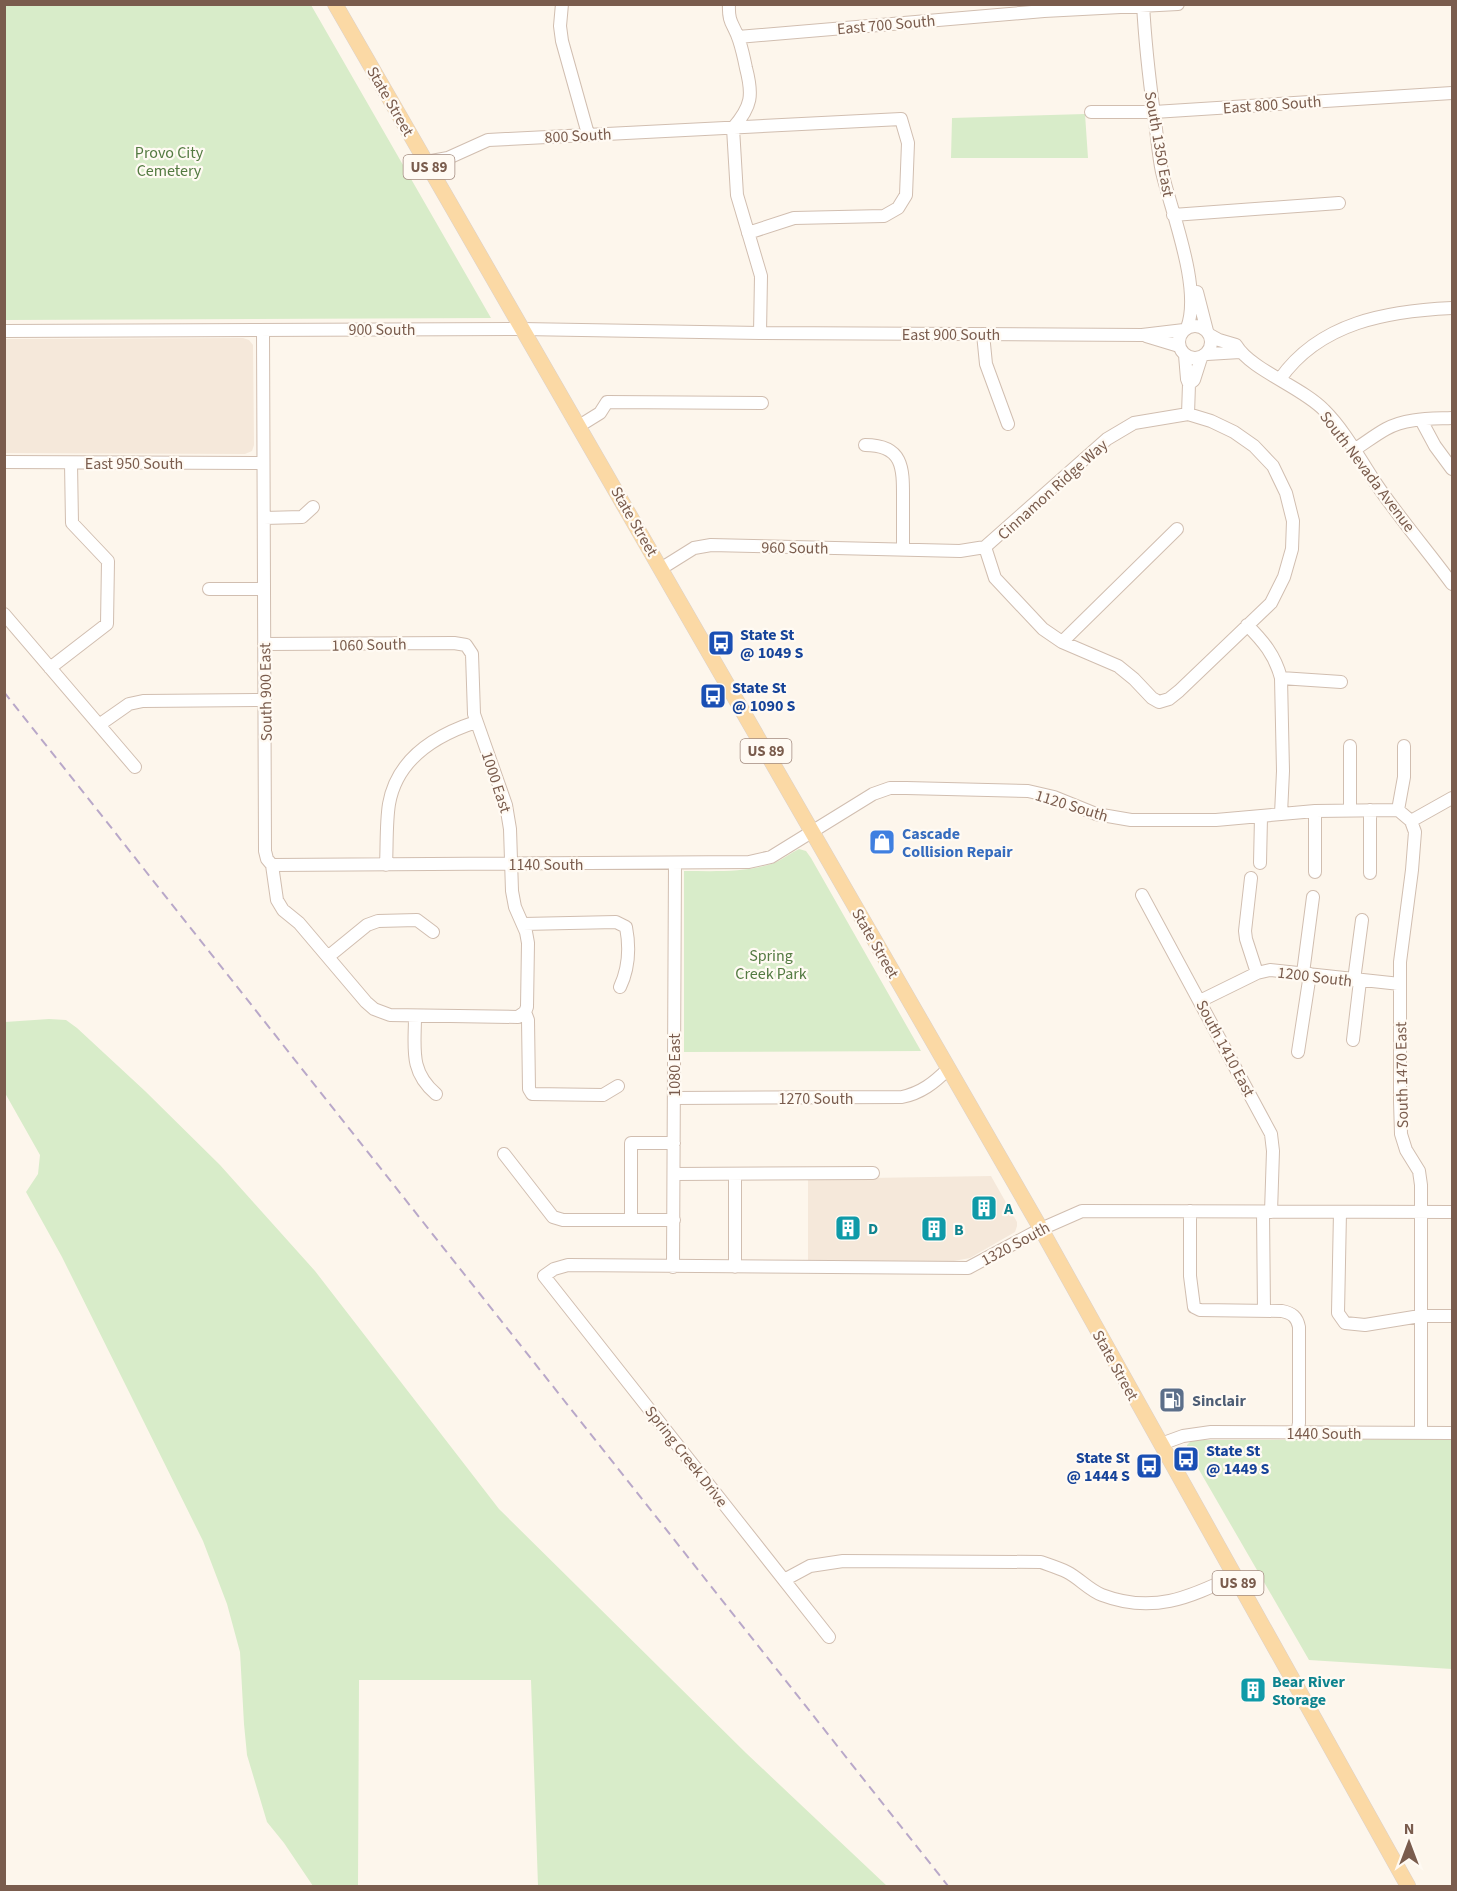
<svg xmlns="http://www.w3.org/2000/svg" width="1457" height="1891" font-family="'Source Sans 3',sans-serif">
  <rect width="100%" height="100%" fill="#fdf6ec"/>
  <!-- residential -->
  <path fill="#f5e8da" d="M243,338L249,340L253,345L254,445L252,451L245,454L5,453V339Z
    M991,1176L1017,1222V1226L1015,1232L970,1258L943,1263L808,1260V1179Z"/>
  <!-- green -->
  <path fill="#d8ecc9" d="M4,5H311L491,318L5,320Z
    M1085,114L1088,158H951L952,118Z
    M799,849L806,851L811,858L921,1051L684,1052V871C714,871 746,873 774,863C783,859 791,853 799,849Z
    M49,1019L66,1020L77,1028L145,1091L220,1165L315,1271L499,1509L746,1753L887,1886H538L531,1680H359L358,1886H313L284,1843L267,1822L247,1755L244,1724L240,1652L227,1604L203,1541L62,1257L26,1192L38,1174L40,1155L5,1093V1022Z
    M1452,1439V1669L1309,1660L1187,1449V1445L1191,1441L1199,1440Z"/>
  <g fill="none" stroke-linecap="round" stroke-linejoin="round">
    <defs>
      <path id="minor" d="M562,4L560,26L562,41L588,134
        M729,4C728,24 734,24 739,40C742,49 744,58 746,68C753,95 752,106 733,128L737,195L761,276L760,333
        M1143,4C1145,41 1149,77 1154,114C1157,133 1158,153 1162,172C1172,214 1202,289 1187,328
        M738,37L1044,11L1178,4
        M1091,112H1154L1452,93
        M426,162L448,158L488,140L901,119L908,143L906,195L898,208L884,216L794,218L748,233
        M1173,215L1339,203
        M1197,292L1207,331
        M1179 342a16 16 0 1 1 32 0a16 16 0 1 1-32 0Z
        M263,330L265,851L267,859L272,865L277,900L283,910L299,923L366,1002L374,1009L390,1015L518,1017L525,1012
        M4,331L522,329L760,333L1142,335L1184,330
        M983,334L986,364L1008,424
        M1210,335L1219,340L1236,345C1251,370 1302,387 1324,410C1346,432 1360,460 1377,485C1400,519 1428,551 1452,584
        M1146,336L1179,346
        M1207,354L1240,352
        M1185,355L1187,379L1189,384L1188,414
        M1280,379C1320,322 1388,311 1452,308
        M1189,384L1194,380L1201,358
        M1421,420L1435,446L1452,469
        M579,426L600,413L607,402L762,403
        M865,445C905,445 903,470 903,502C903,517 903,533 903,549
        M1354,450C1365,443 1375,435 1386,429C1406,418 1430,419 1452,418
        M4,462L263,463
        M264,518L302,517L313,507
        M662,568L694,548L711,545L960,551L985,547L1107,439L1134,423L1188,414L1211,421L1234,432L1254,446L1273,466L1286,493L1293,521L1292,549L1284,577L1271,603L1179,691L1169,699L1159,702L1152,698L1134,679L1118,666L1062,642L1043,629L995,578L985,547
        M209,589H264
        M4,614L135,767
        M1247,625C1263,641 1275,655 1281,678L1283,771L1281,814
        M1062,642L1177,529
        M264,644L454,643L466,645L472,654L474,714L506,805L510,829L512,891L515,907L526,932L528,943L527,1007L525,1012L528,1020L529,1089L532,1094L603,1095L618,1086
        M50,668L107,624L108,561L72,523L71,463
        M1281,678L1341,682
        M99,725L129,704L143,701L265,700
        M1350,810V746
        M1398,810L1404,777V746
        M1315,811V872
        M1411,821L1415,832L1412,870L1400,962V1101L1401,1134L1406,1150L1419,1171L1421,1185V1433
        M1411,821L1452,798
        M1260,863L1261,817
        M272,865L749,862L771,857L873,794L890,788H906L1028,791L1054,797L1096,814L1131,820H1216L1315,811L1398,810L1411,821
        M386,865C387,845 386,823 389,804C397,758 436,735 476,722
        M1370,873V810
        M1251,878L1245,931L1246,939L1257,973
        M1142,895L1271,1134L1273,1151L1271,1212
        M523,924L616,922L626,927C630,948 629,968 620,987
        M329,956L367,925L378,921L417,920L433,932
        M1303,973L1313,897
        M1354,980L1362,920
        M1200,1001L1257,973L1270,970L1400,984
        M415,1016C415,1048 409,1071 436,1094
        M1353,1040L1360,981
        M1298,1052L1310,974
        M674,1098L902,1097C921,1093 934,1083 948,1069
        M504,1154L553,1217L563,1220H674
        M674,1174L873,1173
        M735,1174V1267
        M1190,1211V1276L1194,1307L1200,1310L1282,1311C1292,1313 1297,1317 1299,1327V1423L1297,1433
        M1263,1212L1264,1311
        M1340,1212L1338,1313L1345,1323L1365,1325L1420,1316H1452
        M631,1220V1143H674
        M673,1267L675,863
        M1161,1444L1183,1436L1211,1432L1452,1433
        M784,1580L810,1566L843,1561L1041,1562C1049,1565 1059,1568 1067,1572C1079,1578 1089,1590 1102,1595C1152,1614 1189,1598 1234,1576
        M829,1637L544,1276L554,1269L568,1265L968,1268L1041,1229L1082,1211L1452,1212"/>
      <path id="major" d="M335,4L1041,1229L1408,1886"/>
    </defs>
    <!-- minor casing -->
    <use href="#minor" stroke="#d1beb0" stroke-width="14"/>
    <!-- major casing -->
    <use href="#major" stroke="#dad1cd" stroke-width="16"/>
    <!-- minor -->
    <use href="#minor" stroke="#fff" stroke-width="12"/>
    <!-- major -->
    <use href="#major" stroke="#fbd9a5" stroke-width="15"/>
    <!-- rail -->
    <path stroke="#b9a8c9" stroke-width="2" stroke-dasharray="9 6" stroke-linecap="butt" d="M4,692L948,1886"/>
  </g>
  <!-- icons -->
  <defs>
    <symbol id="bus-square" viewBox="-11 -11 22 22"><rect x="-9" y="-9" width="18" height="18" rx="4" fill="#1a4fb4" stroke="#fffaf3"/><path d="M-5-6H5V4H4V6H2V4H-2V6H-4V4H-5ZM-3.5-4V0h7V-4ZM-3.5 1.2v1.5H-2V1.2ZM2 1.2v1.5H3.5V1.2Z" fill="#fff"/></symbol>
    <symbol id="shop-square" viewBox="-11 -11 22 22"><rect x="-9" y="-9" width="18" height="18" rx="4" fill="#3f7fe0" stroke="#fffaf3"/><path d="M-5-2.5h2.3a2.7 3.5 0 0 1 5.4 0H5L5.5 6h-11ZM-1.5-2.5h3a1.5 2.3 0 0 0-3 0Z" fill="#fff"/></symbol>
    <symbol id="building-square" viewBox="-11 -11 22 22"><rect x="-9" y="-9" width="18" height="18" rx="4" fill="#0f9aa8" stroke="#fffaf3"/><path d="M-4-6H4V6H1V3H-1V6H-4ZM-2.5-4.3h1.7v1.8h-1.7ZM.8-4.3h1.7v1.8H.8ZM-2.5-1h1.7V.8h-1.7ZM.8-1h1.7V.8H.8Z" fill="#fff"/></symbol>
    <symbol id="fuel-square" viewBox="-11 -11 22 22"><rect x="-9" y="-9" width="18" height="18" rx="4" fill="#5c6f8a" stroke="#fffaf3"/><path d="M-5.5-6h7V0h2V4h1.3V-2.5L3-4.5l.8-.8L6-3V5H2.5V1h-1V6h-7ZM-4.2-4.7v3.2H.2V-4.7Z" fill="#fff"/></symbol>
  </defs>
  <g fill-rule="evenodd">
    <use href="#bus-square" x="706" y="628" width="30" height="30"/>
    <use href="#bus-square" x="698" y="681" width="30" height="30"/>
    <use href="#shop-square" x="867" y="827" width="30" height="30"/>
    <use href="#building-square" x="969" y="1193" width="30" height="30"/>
    <use href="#building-square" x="833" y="1213" width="30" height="30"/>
    <use href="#building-square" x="919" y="1214" width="30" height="30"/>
    <use href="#fuel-square" x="1157" y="1385" width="30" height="30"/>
    <use href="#bus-square" x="1171" y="1444" width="30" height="30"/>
    <use href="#bus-square" x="1134" y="1451" width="30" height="30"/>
    <use href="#building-square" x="1238" y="1675" width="30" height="30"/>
  </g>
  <g text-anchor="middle" stroke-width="4.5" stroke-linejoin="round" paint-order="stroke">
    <!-- shield labels -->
    <g fill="#fffaf3" stroke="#a28b7f" stroke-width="1.5">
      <rect x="403.5" y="155" width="51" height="24" rx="4.5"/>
      <rect x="740.5" y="739" width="51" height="24" rx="4.5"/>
      <rect x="1212.5" y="1571" width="51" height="24" rx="4.5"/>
    </g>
    <g font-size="15" font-weight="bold" fill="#7a5c4d">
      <text x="429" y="172">US 89</text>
      <text x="766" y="756">US 89</text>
      <text x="1238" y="1588">US 89</text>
    </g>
    <!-- street labels -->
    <g font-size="16" fill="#7a5c4d" stroke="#fffaf3">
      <text transform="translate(886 24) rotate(-5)" y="6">East 700 South</text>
      <text transform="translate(391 101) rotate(60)" y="6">State Street</text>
      <text transform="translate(1272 104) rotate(-4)" y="6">East 800 South</text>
      <text transform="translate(578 135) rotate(-3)" y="6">800 South</text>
      <text transform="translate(1160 144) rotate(80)" y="6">South 1350 East</text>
      <text x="382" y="335">900 South</text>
      <text x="951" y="340">East 900 South</text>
      <text x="134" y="469">East 950 South</text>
      <text transform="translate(1368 471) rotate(53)" y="6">South Nevada Avenue</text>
      <text transform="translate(1052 489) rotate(-42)" y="6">Cinnamon Ridge Way</text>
      <text transform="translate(635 521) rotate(60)" y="6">State Street</text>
      <text transform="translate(795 547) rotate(1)" y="6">960 South</text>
      <text transform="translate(369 644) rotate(-1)" y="6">1060 South</text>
      <text transform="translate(265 692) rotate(-91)" y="6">South 900 East</text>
      <text transform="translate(497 782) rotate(72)" y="6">1000 East</text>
      <text transform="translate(1072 805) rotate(17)" y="6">1120 South</text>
      <text x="546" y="870">1140 South</text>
      <text transform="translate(876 943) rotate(60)" y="6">State Street</text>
      <text transform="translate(1315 976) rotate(7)" y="6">1200 South</text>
      <text transform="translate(1226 1048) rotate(62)" y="6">South 1410 East</text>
      <text transform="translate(674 1065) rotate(-90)" y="6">1080 East</text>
      <text transform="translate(1401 1075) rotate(-91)" y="6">South 1470 East</text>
      <text x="816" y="1104">1270 South</text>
      <text transform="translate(1015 1243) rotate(-28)" y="6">1320 South</text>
      <text transform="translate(1116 1365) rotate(61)" y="6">State Street</text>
      <text x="1324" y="1439">1440 South</text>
      <text transform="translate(687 1456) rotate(52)" y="6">Spring Creek Drive</text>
    </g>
    <!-- park labels -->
    <g font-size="16" fill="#537a41" stroke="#fffaf3">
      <text x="169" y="158">Provo City<tspan x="169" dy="18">Cemetery</tspan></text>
      <text x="771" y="961">Spring<tspan x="771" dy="18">Creek Park</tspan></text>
    </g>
    <!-- transit labels -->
    <g font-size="16" font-weight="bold" fill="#164399" stroke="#fffaf3" text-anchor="start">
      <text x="740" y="640">State St<tspan x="740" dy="18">@ 1049 S</tspan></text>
      <text x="732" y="693">State St<tspan x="732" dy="18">@ 1090 S</tspan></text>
      <text x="1206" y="1456">State St<tspan x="1206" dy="18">@ 1449 S</tspan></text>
      <text x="1130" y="1463" text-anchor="end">State St<tspan x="1130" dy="18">@ 1444 S</tspan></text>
    </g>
    <!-- shop labels -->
    <g font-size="16" font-weight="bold" fill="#366cbe" stroke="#fffaf3" text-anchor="start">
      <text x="902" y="839">Cascade<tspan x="902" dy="18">Collision Repair</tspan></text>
    </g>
    <!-- culture labels -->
    <g font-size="16" font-weight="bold" fill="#0d838f" stroke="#fffaf3" text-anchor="start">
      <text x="1004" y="1214">A</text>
      <text x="868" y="1234">D</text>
      <text x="954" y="1235">B</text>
      <text x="1272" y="1687">Bear River<tspan x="1272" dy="18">Storage</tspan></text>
    </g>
    <!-- service labels -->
    <g font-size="16" font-weight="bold" fill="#4e5e75" stroke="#fffaf3" text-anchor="start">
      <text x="1192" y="1406">Sinclair</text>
    </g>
  </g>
  <!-- border -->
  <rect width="1457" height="1891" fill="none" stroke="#7a5c4d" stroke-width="12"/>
  <!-- north arrow -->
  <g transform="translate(1409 1843)" stroke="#fffaf3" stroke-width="4.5" paint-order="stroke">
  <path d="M0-4.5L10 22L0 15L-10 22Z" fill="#7a5c4d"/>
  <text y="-9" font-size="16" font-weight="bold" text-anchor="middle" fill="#7a5c4d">N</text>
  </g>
</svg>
